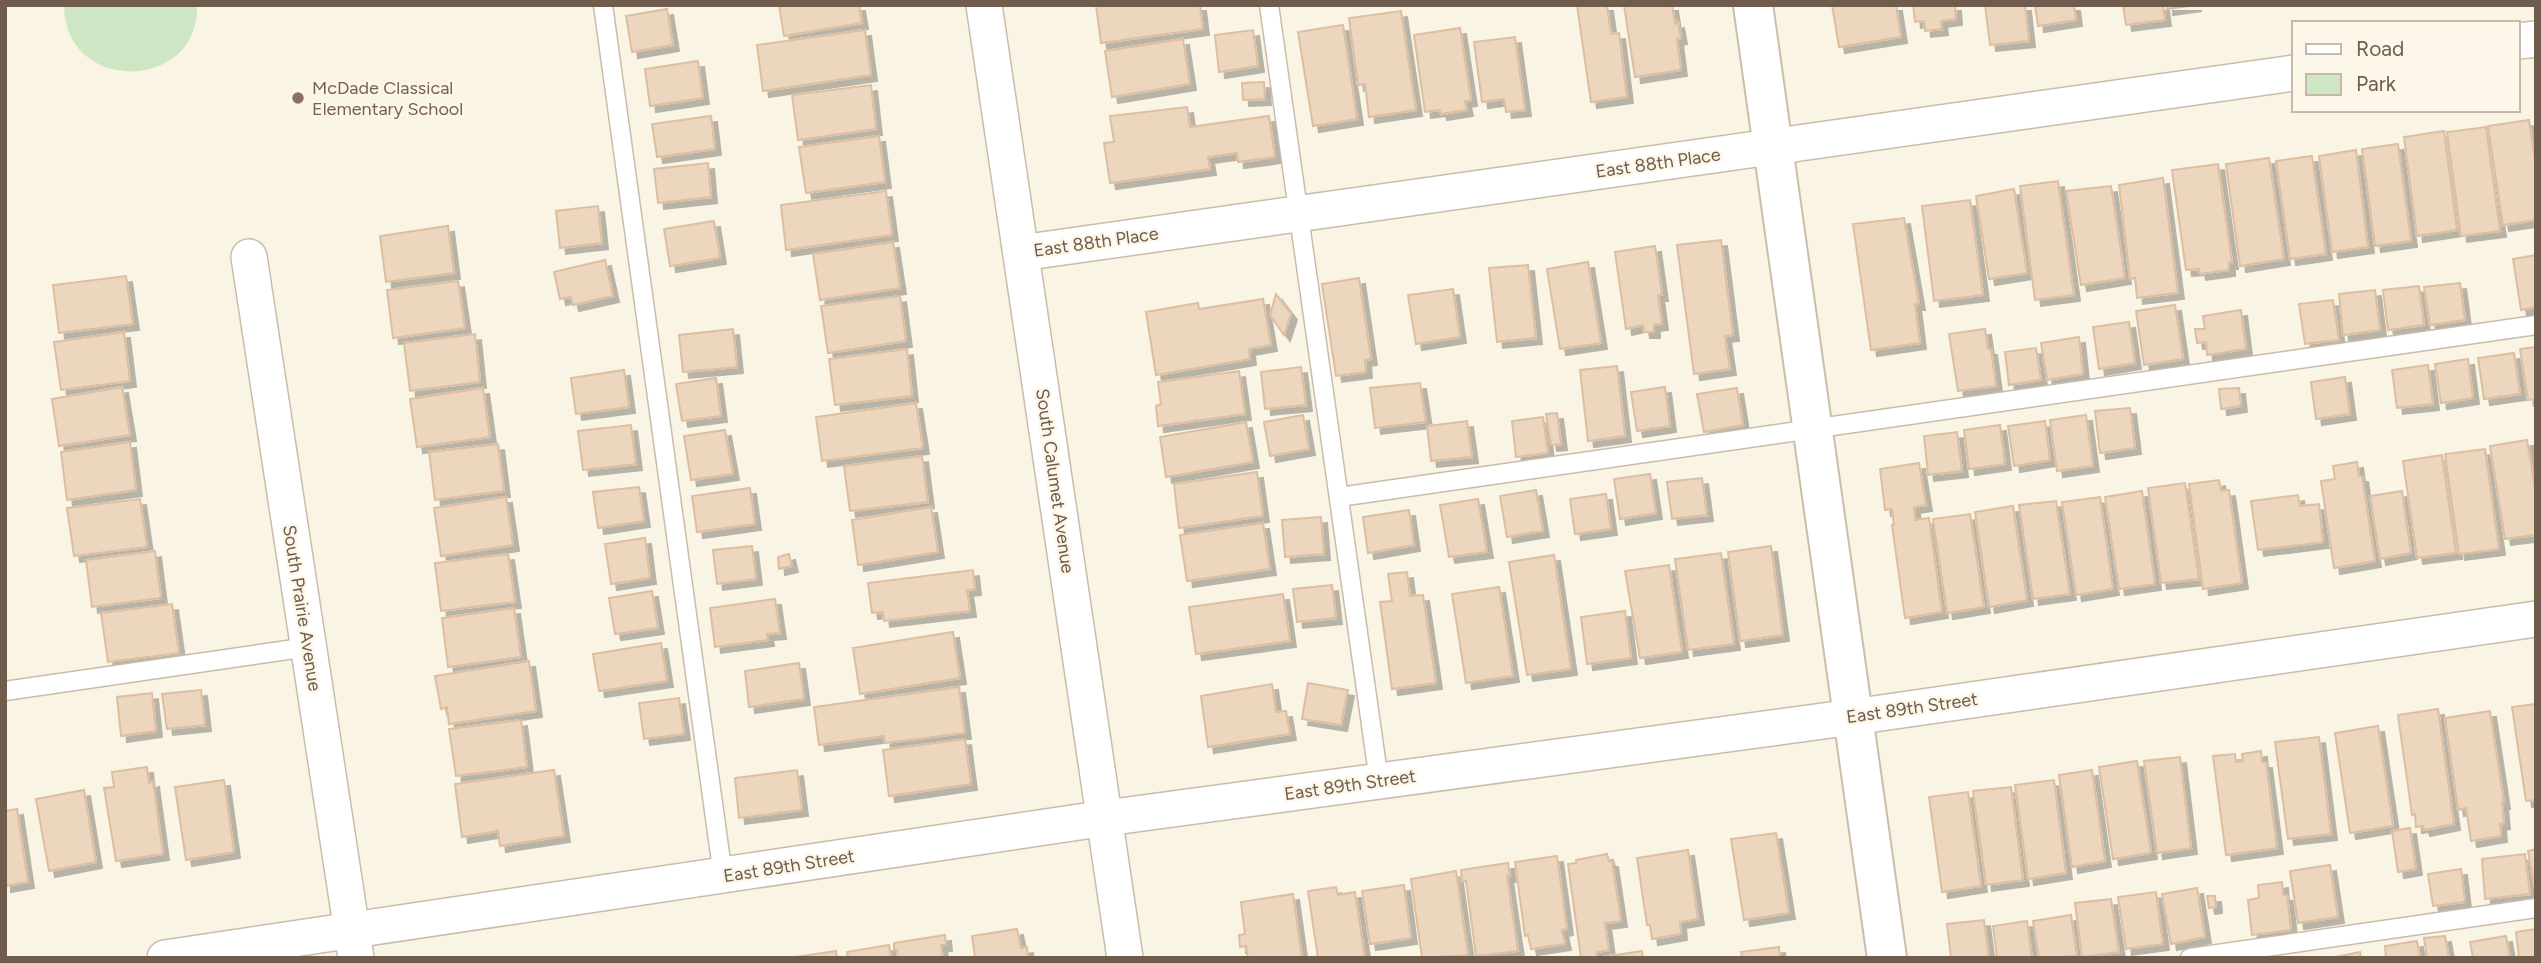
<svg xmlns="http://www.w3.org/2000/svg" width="2541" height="963" font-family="Figtree,sans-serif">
  <defs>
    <filter id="shadow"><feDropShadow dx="6" dy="6" stdDeviation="0" flood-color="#0004"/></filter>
  </defs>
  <rect width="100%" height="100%" fill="#faf4e4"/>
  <!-- green -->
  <path fill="#cee6c4" d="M64,5H197C200,92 64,95 64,5Z"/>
  <!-- building -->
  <path fill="#ecd6be" stroke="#ddbea0" stroke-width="2" filter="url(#shadow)" d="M779,5H859L862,23L784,36Z
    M1096,5H1200L1203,29L1101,43Z
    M1577,5H1607L1611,34L1619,33L1627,97L1591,102Z
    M1624,5H1672L1675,24L1678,22L1681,38L1677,39L1681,70L1635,77Z
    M1832,5H1896L1901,37L1839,47Z
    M1913,5H1955L1956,19L1941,21L1942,29L1925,31L1924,21L1915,22Z
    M1985,5H2025L2029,41L1990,45Z
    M2035,5H2074L2076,20L2038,26Z
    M2123,5H2163L2165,20L2126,25Z
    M2167,5H2196L2167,9Z
    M667,9L673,45L632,52L626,16Z
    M1401,11L1416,110L1369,117L1365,84L1358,85L1349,18Z
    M1343,25L1357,119L1313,126L1298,32Z
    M1460,28L1471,100L1465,101L1467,110L1441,114L1440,110L1425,112L1414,35Z
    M865,30L871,75L763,91L757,45Z
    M1253,30L1258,66L1219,72L1215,35Z
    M1515,37L1525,110L1506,112L1504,99L1482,102L1474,42Z
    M1183,39L1190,84L1112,97L1105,51Z
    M698,61L703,98L650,106L645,69Z
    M1264,82L1265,99L1243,100L1242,83Z
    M871,85L876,129L798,140L792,95Z
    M1187,107L1190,127L1269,116L1275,157L1238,162L1237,153L1208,157L1210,169L1110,183L1104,143L1114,142L1110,116Z
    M711,116L715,149L657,157L652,124Z
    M2529,120L2536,167V220L2503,225L2488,126Z
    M2486,127L2500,231L2461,236L2447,132Z
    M2444,131L2457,230L2417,236L2404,137Z
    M879,136L885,182L806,193L799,147Z
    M2398,144L2411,241L2375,246L2362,149Z
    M2356,150L2368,247L2332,252L2319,156Z
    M2312,156L2326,254L2290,259L2276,161Z
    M2269,158L2284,259L2240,266L2226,164Z
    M708,163L711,197L658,203L654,169Z
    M2218,164L2232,263H2229V270L2200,274L2199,269L2186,270L2172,170Z
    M2163,178L2178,293L2137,298L2135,278L2130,279L2119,185Z
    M2058,181L2074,295L2035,300L2020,186Z
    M2111,186L2125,278L2081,285L2066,191Z
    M2014,189L2027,273L1989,279L1976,196Z
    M886,191L892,235L786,250L781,205Z
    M1970,200L1983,295L1934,301L1922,206Z
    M598,206L602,243L560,248L556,211Z
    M1904,218L1919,304H1915L1920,343L1871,350L1853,224Z
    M714,221L720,258L670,266L664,229Z
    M448,226L454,273L386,282L380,236Z
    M1721,240L1733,335L1725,336L1730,369L1694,374L1677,245Z
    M893,242L900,288L820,300L813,254Z
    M1655,246L1662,295H1658L1662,324L1654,325V332H1644L1643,325L1626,329L1615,252Z
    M2536,255V307L2521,310L2513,259Z
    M605,260L613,296L573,305L571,297L560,299L554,272Z
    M1588,262L1601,343L1560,349L1547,269Z
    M1528,265L1536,338L1497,342L1489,268Z
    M126,276L133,324L59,333L53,285Z
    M1359,278L1371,359L1365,360L1366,372L1336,376L1322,284Z
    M458,281L465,328L393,338L387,290Z
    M2460,283L2465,320L2430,325L2424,287Z
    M2419,286L2424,325L2388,330L2383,290Z
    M1453,289L1460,337L1416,344L1408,295Z
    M2375,290L2380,330L2343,335L2339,294Z
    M1276,294L1291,314L1284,335L1270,315Z
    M900,296L906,341L828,353L821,306Z
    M1263,299L1271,345L1249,349L1250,359L1156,375L1146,312L1198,303L1199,309Z
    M2333,300L2339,340L2305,344L2299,304Z
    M2175,305L2183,359L2144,365L2136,311Z
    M2241,310L2246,349L2207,355L2206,342L2197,343L2195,329H2205L2203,316Z
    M2129,322L2135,363L2099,369L2093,327Z
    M733,329L737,367L683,372L679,335Z
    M1985,329L1988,349H1991L1996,386L1958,391L1949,334Z
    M124,332L130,381L61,390L54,342Z
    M475,334L480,382L410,391L404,343Z
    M2079,337L2083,374L2047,380L2041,343Z
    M2536,347V399L2528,400L2520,349Z
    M2036,348L2041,380L2009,385L2005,352Z
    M907,349L912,396L835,405L829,359Z
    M2514,353L2520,394L2484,399L2478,358Z
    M2468,359L2473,398L2441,403L2435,364Z
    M2428,365L2433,404L2397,408L2392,370Z
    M1617,366L1625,436L1588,441L1580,370Z
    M1301,367L1306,405L1265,409L1261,372Z
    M624,370L629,407L576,414L571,378Z
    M1239,371L1245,414L1158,426L1156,406L1161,404L1158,382Z
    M2345,377L2350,414L2316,419L2311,382Z
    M716,378L721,416L682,421L676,384Z
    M1420,383L1426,422L1375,428L1370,388Z
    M122,387L130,435L59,446L52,399Z
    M1665,387L1670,426L1637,431L1631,392Z
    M483,388L490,437L417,447L410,399Z
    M1737,388L1743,425L1704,432L1697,394Z
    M2239,388L2241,406L2221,409L2219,389Z
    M916,403L923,448L822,461L816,417Z
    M2130,408L2135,448L2100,453L2095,411Z
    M1557,413L1561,444L1551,445L1546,414Z
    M1303,415L1309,449L1270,456L1264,422Z
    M2086,415L2093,466L2057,471L2050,420Z
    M1543,417L1548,453L1516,457L1512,421Z
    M1467,421L1472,457L1431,461L1427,426Z
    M2045,421L2050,460L2014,466L2008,426Z
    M1246,422L1253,462L1166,477L1160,437Z
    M631,425L636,464L583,470L578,431Z
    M2000,425L2005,464L1969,469L1964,430Z
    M725,430L733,474L691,480L684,436Z
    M1957,432L1962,471L1928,475L1924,436Z
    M2527,440L2536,495V535L2505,539L2490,446Z
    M130,442L136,490L67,500L61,452Z
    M498,444L504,491L435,500L429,452Z
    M2485,449L2499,549L2459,554L2445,454Z
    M2442,455L2456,553L2417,558L2403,461Z
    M922,456L928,502L850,511L844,466Z
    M2357,462L2359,476H2362L2375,561L2334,568L2321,481L2335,479L2333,466Z
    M1919,463L1926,505L1914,507L1915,520L1929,518L1942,612L1905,618L1892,525H1894L1892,509L1885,510L1880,469Z
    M1257,472L1263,516L1179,528L1174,484Z
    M1650,474L1656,513L1620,519L1614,479Z
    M1702,478L1707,515L1672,519L1667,482Z
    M2219,480L2221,491L2229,490L2242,583L2203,589L2189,484Z
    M2185,483L2199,579L2161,583L2148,488Z
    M639,487L644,521L598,528L593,492Z
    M750,488L755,524L697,532L692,496Z
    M1536,490L1543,531L1507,537L1500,496Z
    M2142,491L2155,584L2119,589L2105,497Z
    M2402,491L2411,553L2380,559L2370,496Z
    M1606,494L1611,529L1575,534L1570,499Z
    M2298,495L2300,506L2319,504L2323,542L2258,550L2251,501Z
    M506,497L513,545L441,556L434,508Z
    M2100,497L2113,589L2076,595L2062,502Z
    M140,499L147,547L74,556L67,508Z
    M1478,499L1487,552L1449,557L1440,505Z
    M2056,501L2070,594L2033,599L2019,505Z
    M2013,506L2027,600L1989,607L1975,512Z
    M931,507L938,552L858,565L852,520Z
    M1409,510L1414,545L1368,553L1363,517Z
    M1970,514L1984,607L1947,613L1933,519Z
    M1321,517L1324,554L1285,557L1282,520Z
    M1263,523L1270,569L1187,581L1180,535Z
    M645,538L650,578L611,584L605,544Z
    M752,546L756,579L717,584L713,550Z
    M1771,546L1783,635L1740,641L1728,552Z
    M155,551L161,598L92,607L86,560Z
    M1721,553L1734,644L1688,650L1675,559Z
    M508,554L515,602L441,611L435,563Z
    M789,554L792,566L779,569L778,557Z
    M1554,555L1571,669L1527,675L1509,562Z
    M1669,565L1682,652L1640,658L1625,571Z
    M973,570L975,589L967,590L970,611L884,621L883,612L872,613L868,583Z
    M1407,572L1410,596L1423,595L1436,683L1392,689L1380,602L1392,601L1388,574Z
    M1332,585L1336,618L1297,622L1293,589Z
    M1499,587L1513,676L1466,683L1452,594Z
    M652,591L658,628L615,634L609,598Z
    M1283,594L1290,641L1196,654L1189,607Z
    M775,599L780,633L767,634L768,640L715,647L710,608Z
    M172,604L179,653L108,662L101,613Z
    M514,608L521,657L448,667L442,618Z
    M1625,611L1631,658L1587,664L1581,617Z
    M953,632L960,678L860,694L853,648Z
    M661,643L667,681L599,691L593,654Z
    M529,661L536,711L449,724L447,707L441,709L435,676Z
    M799,663L804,699L749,707L745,671Z
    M1308,683L1348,690L1341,725L1302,719Z
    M1272,684L1276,712L1286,711L1290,734L1208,747L1201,696Z
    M959,687L965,733L885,743L884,736L819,745L814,707Z
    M201,690L205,725L167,729L162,694Z
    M152,693L156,731L121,736L117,697Z
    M679,698L684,734L644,739L639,703Z
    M2536,704V800L2526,801L2512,707Z
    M2438,709L2454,824L2424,830L2423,826L2416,827L2415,814L2412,815L2398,715Z
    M2490,711L2504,803H2502L2504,823L2500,824L2501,836L2471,841L2466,808L2458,810L2445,718Z
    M521,720L527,767L456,776L449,729Z
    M2378,726L2393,826L2350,833L2335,733Z
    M2319,737L2331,834L2288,839L2275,742Z
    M965,739L971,784L889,796L883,750Z
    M2261,751L2262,762H2266L2277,848L2226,855L2213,756L2235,754L2236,762L2243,761L2242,754Z
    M2180,757L2191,848L2157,853L2144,761Z
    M2137,761L2151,853L2113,859L2099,767Z
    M147,767L149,783L153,781L163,854L116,861L104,788L114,787L112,772Z
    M554,770L564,836L500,846L498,831L462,837L455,784Z
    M797,770L802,810L739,818L735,778Z
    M2092,770L2105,861L2072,867L2059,775Z
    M224,780L234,852L186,860L175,787Z
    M2054,780L2066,873L2028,879L2015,785Z
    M2011,787L2023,880L1986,885L1973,791Z
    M84,790L96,862L49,871L36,799Z
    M1968,792L1981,886L1942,892L1929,797Z
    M17,809L28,882L5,886V811Z
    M2410,828L2416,869L2398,872L2392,831Z
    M1776,833L1789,913L1744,920L1731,839Z
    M2536,849V889H2535L2528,851Z
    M1688,850L1698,919L1680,922L1681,934L1652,939L1650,925H1647L1637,858Z
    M1607,854L1609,861H1612L1621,921L1605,923L1609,950L1597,952V958H1581L1568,864L1576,863V860Z
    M2525,854L2530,894L2485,899L2482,859Z
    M1557,856L1567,929L1562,930L1565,944L1531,949L1528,935L1525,936L1515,862Z
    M1508,863L1510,876H1507L1518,951L1476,956L1466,881L1462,882L1461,870Z
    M2330,865L2338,917L2298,923L2290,871Z
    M2461,869L2465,902L2433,906L2428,874Z
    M1456,871L1468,955L1422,958L1411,879Z
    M2282,882L2283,895H2287L2291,930L2252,935L2248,900L2259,898L2258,885Z
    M1404,885L1411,938L1370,944L1362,891Z
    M1336,887L1338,895L1355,892L1365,958H1318L1308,891Z
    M2197,888L2205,937L2171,944L2162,894Z
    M2156,892L2163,944L2126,949L2118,897Z
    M1293,894L1302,958H1248L1246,946L1240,947L1239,935L1245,934L1241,902Z
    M2207,896H2215L2216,907L2209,908Z
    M2111,899L2119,952L2082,957L2075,903Z
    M2071,915L2077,956L2039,958L2033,921Z
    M1984,920L1989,958H1951L1947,924Z
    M2027,921L2032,958H1997L1993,926Z
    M1017,929L1021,948L1027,947L1028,958H975L972,936Z
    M2536,929V958H2519L2516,932Z
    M945,935L946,945H941L943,958H898L897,950H894V943Z
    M2445,936L2449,958H2427L2424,938Z
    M2506,936L2510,958H2473L2470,942Z
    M2417,941L2420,958H2386L2385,946Z
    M889,945L891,958H848L847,952Z
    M1779,947L1780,958H1742L1741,952Z
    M836,951L837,958H795V957Z
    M1642,951L1643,958L1603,957Z
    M2360,952L2361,958H2331Z"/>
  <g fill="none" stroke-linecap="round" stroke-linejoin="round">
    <defs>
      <path id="lane" d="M603,5L723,876
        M1269,5L1379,781
        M1339,497L2536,325
        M5,691L308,647
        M2190,958L2536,908"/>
      <path id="street" d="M984,5L1125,958
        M2518,41L2536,39
        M1021,253L2294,73
        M249,257L356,958
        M165,958L1106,818L1853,717L2536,619"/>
      <path id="secondary" d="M1753,5L1887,958"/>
    </defs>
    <!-- lane casing -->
    <use href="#lane" stroke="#c9bcab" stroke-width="21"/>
    <!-- street casing -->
    <use href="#street" stroke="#c9bcab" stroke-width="38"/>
    <!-- secondary casing -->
    <use href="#secondary" stroke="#ccbdaa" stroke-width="42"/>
    <!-- lane -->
    <use href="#lane" stroke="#fff" stroke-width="18"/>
    <!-- street -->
    <use href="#street" stroke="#fff" stroke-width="35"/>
    <!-- secondary -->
    <use href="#secondary" stroke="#fff" stroke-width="38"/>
  </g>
  <!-- markers -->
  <circle fill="#8d6e63" stroke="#fdf7e9" stroke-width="2.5" cx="298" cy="98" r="7"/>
  <g text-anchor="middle" stroke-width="5" stroke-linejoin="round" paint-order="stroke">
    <!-- education labels -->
    <g font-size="18" fill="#785e54" stroke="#fdf7e9" text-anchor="start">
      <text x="312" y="94">McDade Classical<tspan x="312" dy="21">Elementary School</tspan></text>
    </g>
    <!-- street labels -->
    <g font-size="18" fill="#6f5c4c" stroke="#fdf7e9">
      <text transform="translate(1658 163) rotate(-8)" y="6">East 88th Place</text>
      <text transform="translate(1096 242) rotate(-8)" y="6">East 88th Place</text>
      <text transform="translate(1055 481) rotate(82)" y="6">South Calumet Avenue</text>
      <text transform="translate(302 608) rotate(81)" y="6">South Prairie Avenue</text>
      <text transform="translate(1912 708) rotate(-8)" y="6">East 89th Street</text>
      <text transform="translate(1350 785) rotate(-8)" y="6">East 89th Street</text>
      <text transform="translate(789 866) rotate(-9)" y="6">East 89th Street</text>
    </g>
  </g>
  <!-- border -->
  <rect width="2541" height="963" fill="none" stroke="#6f5c4c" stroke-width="14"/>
  <!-- legend -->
  <rect x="2292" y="21" width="228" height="91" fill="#fdf7e9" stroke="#c4b9aa" stroke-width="2"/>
  <rect x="2306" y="44" width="35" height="10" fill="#ffffff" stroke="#c4b9aa" stroke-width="2"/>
  <text x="2356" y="56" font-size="21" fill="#6f5c4c">Road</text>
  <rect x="2306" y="74" width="35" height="21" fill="#cee6c4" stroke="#c4b9aa" stroke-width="2"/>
  <text x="2356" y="91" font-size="21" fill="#6f5c4c">Park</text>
</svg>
